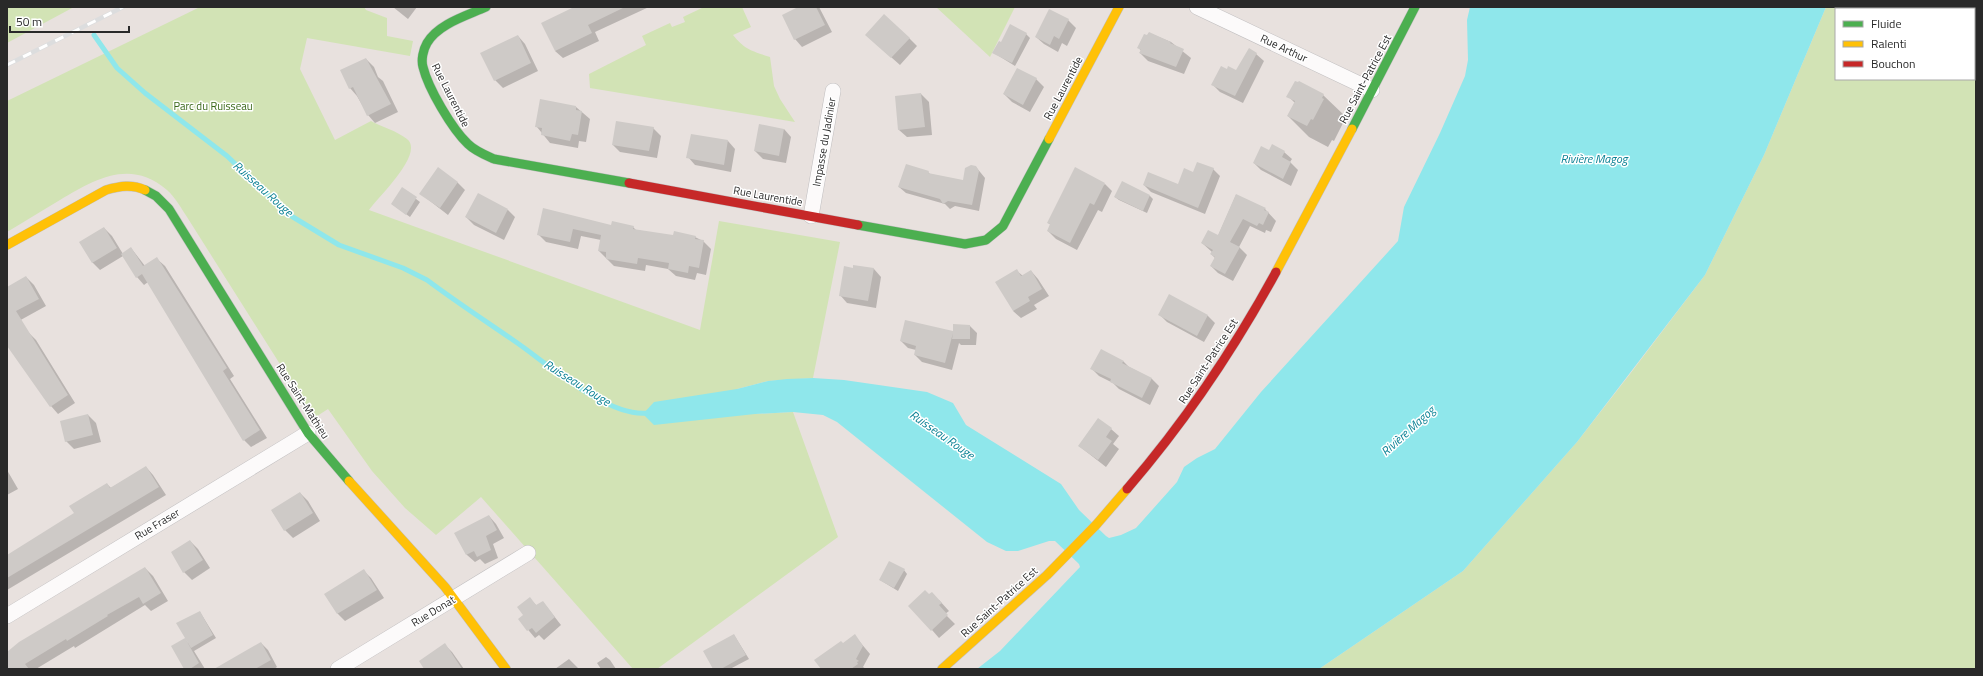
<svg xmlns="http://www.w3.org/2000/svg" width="1983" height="676" font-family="'Titillium Web',sans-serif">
  <rect width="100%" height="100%" fill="#e8e1de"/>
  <!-- green -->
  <path fill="#d2e3b5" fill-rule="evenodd" d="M7,7H74L7,43Z
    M200,7H364L366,10L387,18V36L413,41L410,56L307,38L300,69L335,140L371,121C382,127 397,131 407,139C425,153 378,197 369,210L700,330L719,221L840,242L813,378L768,381L737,389L755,414L793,412L838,537L657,669H633L481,497L436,535L405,508L372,471L328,409L314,418L187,217C181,208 175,197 167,190C130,158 94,180 60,200C42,211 25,221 7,232V101Z
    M704,7H742L751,27L733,35C745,50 752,51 770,57L774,86L780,99L795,122L590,88L589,74L646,45L642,36L670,23L672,27L685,22L683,17Z
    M936,7H1015L990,57Z
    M1826,7H1976V669H1319L1463,571L1577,442L1630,374L1705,275L1764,155ZM1836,9H1974V79H1836Z"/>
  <!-- water -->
  <path fill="#8fe7eb" d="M1470,7H1826L1764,155L1705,275L1577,442L1463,571L1319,669H977L1000,651L1080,567L1079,564L1055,541H1049L1018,551H1006L987,542L837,422L823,415L793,412L755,414L654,425L643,414L654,402L737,389L768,381L787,379L813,378L844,380L927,392L953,403L966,425L1061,484L1079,510L1106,536L1109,538L1121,535L1136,528L1177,482L1184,467L1197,458L1215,449L1261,392L1398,241L1404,207L1440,133L1465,76L1468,60L1467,20Z"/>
  <!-- shadow -->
  <path fill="#0003" d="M393,7H417L408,19Z
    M576,7H649L595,32L599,41L563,58L555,51Z
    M800,7H819L832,32L802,47L795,39Z
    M1050,11L1068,20L1076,28L1067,46L1062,43L1058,52L1044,44L1036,37Z
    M1149,33L1171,42L1191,58L1184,74L1148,61L1140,53L1141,51L1139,48Z
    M1026,34L1030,38L1015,66L994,53L1001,44Z
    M518,36L525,44L538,71L503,88L495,80Z
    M909,38L917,46L900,65L874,42Z
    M1256,54L1264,61L1243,103L1220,92L1213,85L1227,71H1236Z
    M366,59L374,67L378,77L383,81L398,112L375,123L368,115L357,96L350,88Z
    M1036,79L1044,87L1030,112L1012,102L1004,94Z
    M921,94L929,102L932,135L907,137L899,130Z
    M1323,95L1345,116L1343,120L1344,121L1334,141L1332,140L1328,147L1309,137L1288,116L1295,103L1288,96Z
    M576,107L590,119L586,142L579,141L578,148L550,143L537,127Z
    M653,128L661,136L657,158L620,152L613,145Z
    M784,129L791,137L786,163L763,159L755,151Z
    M728,141L735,149L731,172L695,165L688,157Z
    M1269,152H1284L1292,159L1290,162L1298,170L1291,186L1261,170L1254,163Z
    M976,167L985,178L979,211L955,206L950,209L945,204L906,193L899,187L928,172L931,175L963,181Z
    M1213,169L1220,176L1205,214L1151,192L1144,185H1178L1193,173Z
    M457,182L465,190L448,215L421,194Z
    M1122,183L1150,196L1153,199L1147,213L1119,200L1115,197Z
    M1105,184L1112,191L1102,212L1098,210L1077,250L1056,239L1048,231L1051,225L1048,223Z
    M403,189L420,202L410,217L392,204Z
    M1236,195L1265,209L1276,221L1271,232L1266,230L1265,233L1250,226L1239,247L1247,255L1233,281L1218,273L1211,266L1215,258L1211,254L1212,252L1202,243L1218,236Z
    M544,209L612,226L633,227L636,230L664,235L695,237L703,241L711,249L706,275L697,273L695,280L676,276L668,269L646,265L645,271L614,266L599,251L601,240L581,236L578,249L546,242L538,234Z
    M508,210L515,217L504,240L474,225L466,217Z
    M104,228L112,236L123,254L131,248L145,266L157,259L165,266L234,376L230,379L267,438L251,447L244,440L148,282L144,285L137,277L123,256L100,270L92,262Z
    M854,269H874L881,277L876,308L847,303L840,295Z
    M1017,271L1023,276L1031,271L1038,279L1049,296L1034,305L1037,309L1021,318L1013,311Z
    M26,277L34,285L46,306L8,327L7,288Z
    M1170,296L1208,316L1215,323L1204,342L1167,322L1160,315Z
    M970,326L977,333L976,345H961L959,343L952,370L922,362L915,355L916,350L908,348L901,341L954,332Z
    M28,332L36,340L75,403L58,414L51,406Z
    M1123,361L1129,367L1152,379L1159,386L1150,405L1119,389L1113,383L1099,376L1091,368Z
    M88,415L96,423L101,442L74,449L66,441Z
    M1111,429L1119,436L1113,444L1119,449L1106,467L1079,446Z
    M146,467L153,475L166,495L7,590V556L75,514L107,484L111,488Z
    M7,470L18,489L7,495Z
    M300,493L308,501L320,521L293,538L285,530L272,511Z
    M489,516L496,524L504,538L493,544L498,558L485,564L480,559L475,562L467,555L456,534Z
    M190,541L198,549L210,568L192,580L184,572Z
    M145,568L153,576L168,601L151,611L145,605L75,648L74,646L36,669H7V653Z
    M904,570L907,574L898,591L880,580Z
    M364,571L371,578L384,598L345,621L338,614L326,594Z
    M530,599L537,606L543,602L561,625L544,640L539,635L535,638L519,619L524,616Z
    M939,600L949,611L945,614L955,624L939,638L932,630Z
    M200,612L216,638L194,651L205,669H185V639L188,643Z
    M734,635L749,659L730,669H714Z
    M855,636L870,654L863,667L866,669H822L843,644Z
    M261,643L268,650L277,667L274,669H216Z
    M445,645L452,652L464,669H426Z
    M606,657L610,660L616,669H601L597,663Z
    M569,659L579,669H555Z"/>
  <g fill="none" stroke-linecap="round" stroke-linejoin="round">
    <!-- stream -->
    <path stroke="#8fe7eb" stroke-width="5" d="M94,35L117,68L145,93L227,156L288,214L339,245L403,268L427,280C455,301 484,320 513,340C546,362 607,418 648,413"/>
  </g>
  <!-- building -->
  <path fill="#cecac7" d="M574,7H625L588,25L592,33L555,51L541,23Z
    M798,7H816L825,25L794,40L782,15Z
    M1049,9L1069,19L1059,39L1054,36L1050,45L1035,37Z
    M884,14L910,38L891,58L865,35Z
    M1010,24L1027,33L1012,63L992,53L999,41L1001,42Z
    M1149,32L1171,42L1170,43L1184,49L1176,67L1139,53L1141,50L1137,48L1144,34L1147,35Z
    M518,35L531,63L494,81L480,53Z
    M1249,48L1257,53L1235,96L1211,85L1221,66L1227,69L1228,66L1236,70Z
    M366,58L391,104L367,116L353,87L349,89L340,70Z
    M1017,68L1037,78L1023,105L1003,94Z
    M1295,81L1298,82L1299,81L1324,94L1322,98L1324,99L1313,120L1311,119L1307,126L1287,116L1295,101L1286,97Z
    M921,93L925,127L898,130L895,96Z
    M540,99L576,106V110L582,111L578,135L572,134L570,141L541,135L542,128L535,127Z
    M616,121L654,127L649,151L612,145Z
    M759,124L784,129L779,156L754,151Z
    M691,134L728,140L724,165L686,158Z
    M1272,144L1285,151L1282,157L1291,162L1283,179L1253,163L1261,146L1269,150Z
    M1197,162L1214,168L1198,208L1143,185L1148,172L1178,184L1184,168L1193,172Z
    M906,164L929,171L928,173L963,180L965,168L971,165L976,166L979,171L972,205L948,201L943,204L940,199L898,187Z
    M438,167L458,182L440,208L419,194Z
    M1075,167L1105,183L1094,205L1090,203L1070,243L1047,231L1050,224L1047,223Z
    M1122,181L1150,195L1143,211L1114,197Z
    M402,187L417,197L406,215L391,204Z
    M478,193L508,209L496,233L465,217Z
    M1236,194L1266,208L1264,210L1269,212L1263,225L1259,223L1257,226L1243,219L1230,242L1240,247L1225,274L1210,266L1215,257L1210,254L1213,250L1201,243L1208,230L1218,235Z
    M543,208L611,225L612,221L634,226L633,229L673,235L674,231L696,236L695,239L704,240L699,268L689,266L688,273L668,269L669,263L638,258L637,264L606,259V252L598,251L601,235L573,229L570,242L537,235Z
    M104,227L117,248L92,263L79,242Z
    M131,247L143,266L157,257L227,368L223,371L260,430L243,441L142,274L136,278L121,254Z
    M853,265L874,268L868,301L839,296L844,266L853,268Z
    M1017,269L1021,276L1031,270L1042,289L1028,297L1030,301L1013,311L995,282Z
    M26,276L39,299L16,311L68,395L50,407L7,346V287Z
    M1169,294L1208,315L1197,336L1158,315Z
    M905,320L953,331V324L970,325V339H952L953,333L945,363L914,355L916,346L900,341Z
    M1101,349L1124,361L1122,363L1152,378L1142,398L1110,382L1111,379L1090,369Z
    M88,414L93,435L65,442L60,421Z
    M1098,418L1112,428L1106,437L1112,441L1098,460L1078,446Z
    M146,466L159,487L7,578V555L74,513L69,506L107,483L110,488Z
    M300,492L313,513L284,531L271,510Z
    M489,515L497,530L486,536L491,550L477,557L474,551L466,555L454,533Z
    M190,540L203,560L183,573L171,552Z
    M889,561L905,569L894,588L879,580Z
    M145,567L161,593L143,604L139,597L107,615L108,616L67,641L66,639L25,664L29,669H7V652L19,642Z
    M364,569L377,590L337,614L324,594Z
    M925,590L929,594L932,592L942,603L939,605L948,615L931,631L908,606Z
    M530,597L536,605L543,601L555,617L536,633L532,628L527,631L518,619L523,615L517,607Z
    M200,611L213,635L191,648L176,623Z
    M734,634L746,655L721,669H713L703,651Z
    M855,634L863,646L856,659L859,661L857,662L858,664L851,669H821L814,660L841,641L843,643Z
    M185,638L199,663L190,669H184L171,646Z
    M261,642L271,660L255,669H214Z
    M445,643L462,669H424L419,661Z"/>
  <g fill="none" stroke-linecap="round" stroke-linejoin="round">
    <defs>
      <path id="street" d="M1197,7L1372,90
        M811,216L833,91
        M7,616L308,433
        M338,669L528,553"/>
      <path id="fast" d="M486,7C466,16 438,24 427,43C423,50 421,60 423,67C428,88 452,129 468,144C475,151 485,155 494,159L629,183
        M1352,129L1415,7
        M145,190L156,196L169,209L308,433L349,481
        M858,225L965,244L986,240L1003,226L1049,139"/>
      <path id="slow" d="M1049,139L1119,7
        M7,245L106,190C120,186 132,184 145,190
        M1276,272L1352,129
        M349,481L445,587L506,669
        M942,669L1047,575L1096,525L1127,489"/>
      <path id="jam" d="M629,183L858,225
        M1127,489C1184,423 1234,349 1276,272"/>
    </defs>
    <!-- street casing -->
    <use href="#street" stroke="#c1bfc0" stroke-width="16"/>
    <!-- fast casing -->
    <use href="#fast" stroke="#c1bfc0" stroke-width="10"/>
    <!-- slow casing -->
    <use href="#slow" stroke="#c1bfc0" stroke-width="10"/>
    <!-- jam casing -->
    <use href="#jam" stroke="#c1bfc0" stroke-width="10"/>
    <!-- street -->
    <use href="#street" stroke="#fcfafa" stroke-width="15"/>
    <!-- fast -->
    <use href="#fast" stroke="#4caf50" stroke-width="9"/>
    <!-- slow -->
    <use href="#slow" stroke="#ffc107" stroke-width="9"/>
    <!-- jam -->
    <use href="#jam" stroke="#c62828" stroke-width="9"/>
    <defs>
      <path id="rail" d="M7,65L123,7"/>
    </defs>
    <!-- rail casing -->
    <use href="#rail" stroke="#dcddde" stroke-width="4.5"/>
    <!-- rail -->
    <use href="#rail" stroke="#fff" stroke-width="3" stroke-dasharray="9" stroke-linecap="butt"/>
  </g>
  <g text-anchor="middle" stroke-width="3" stroke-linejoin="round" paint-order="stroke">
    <!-- street labels -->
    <g font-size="11" fill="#292929" stroke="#fff">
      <text transform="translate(1284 48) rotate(25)" y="4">Rue Arthur</text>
      <text transform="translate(1365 79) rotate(-62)" y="4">Rue Saint-Patrice Est</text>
      <text transform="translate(1063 88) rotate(-62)" y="4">Rue Laurentide</text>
      <text transform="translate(451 95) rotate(63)" y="4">Rue Laurentide</text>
      <text transform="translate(824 142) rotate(-80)" y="4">Impasse du Jadinier</text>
      <text transform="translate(768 196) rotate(10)" y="4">Rue Laurentide</text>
      <text transform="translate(1208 361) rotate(-57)" y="4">Rue Saint-Patrice Est</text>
      <text transform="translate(303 401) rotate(57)" y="4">Rue Saint-Mathieu</text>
      <text transform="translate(157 524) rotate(-31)" y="4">Rue Fraser</text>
      <text transform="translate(999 602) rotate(-42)" y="4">Rue Saint-Patrice Est</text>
      <text transform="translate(433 611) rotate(-31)" y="4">Rue Donat</text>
    </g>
    <!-- park labels -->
    <g font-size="11" fill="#386718" stroke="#fff">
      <text x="213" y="110">Parc du Ruisseau</text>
    </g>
    <!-- water labels -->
    <g font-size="12" font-style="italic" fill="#0a8194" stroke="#fff">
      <text x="1594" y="163">Rivière Magog</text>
      <text transform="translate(263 189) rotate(42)" y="4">Ruisseau Rouge</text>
      <text transform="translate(577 383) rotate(32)" y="4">Ruisseau Rouge</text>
      <text transform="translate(1408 431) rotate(-42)" y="4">Rivière Magog</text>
      <text transform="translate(942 435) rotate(35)" y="4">Ruisseau Rouge</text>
    </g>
  </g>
  <!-- border -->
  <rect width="1983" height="676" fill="none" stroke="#292929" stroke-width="16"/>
  <!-- legend -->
  <rect x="1835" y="8" width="140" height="72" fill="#ffffff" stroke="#a9a9a9"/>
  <rect x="1843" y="21" width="20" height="6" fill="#4caf50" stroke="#a9a9a9"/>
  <text x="1871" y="28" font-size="12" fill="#292929">Fluide</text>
  <rect x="1843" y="41" width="20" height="6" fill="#ffc107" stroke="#a9a9a9"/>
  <text x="1871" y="48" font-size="12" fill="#292929">Ralenti</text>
  <rect x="1843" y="61" width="20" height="6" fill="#c62828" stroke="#a9a9a9"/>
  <text x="1871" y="68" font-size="12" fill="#292929">Bouchon</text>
  <!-- scale -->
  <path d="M10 26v6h119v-6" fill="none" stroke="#292929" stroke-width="2"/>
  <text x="16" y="26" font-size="12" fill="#292929" stroke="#ffffff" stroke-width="3" paint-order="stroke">50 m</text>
</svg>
